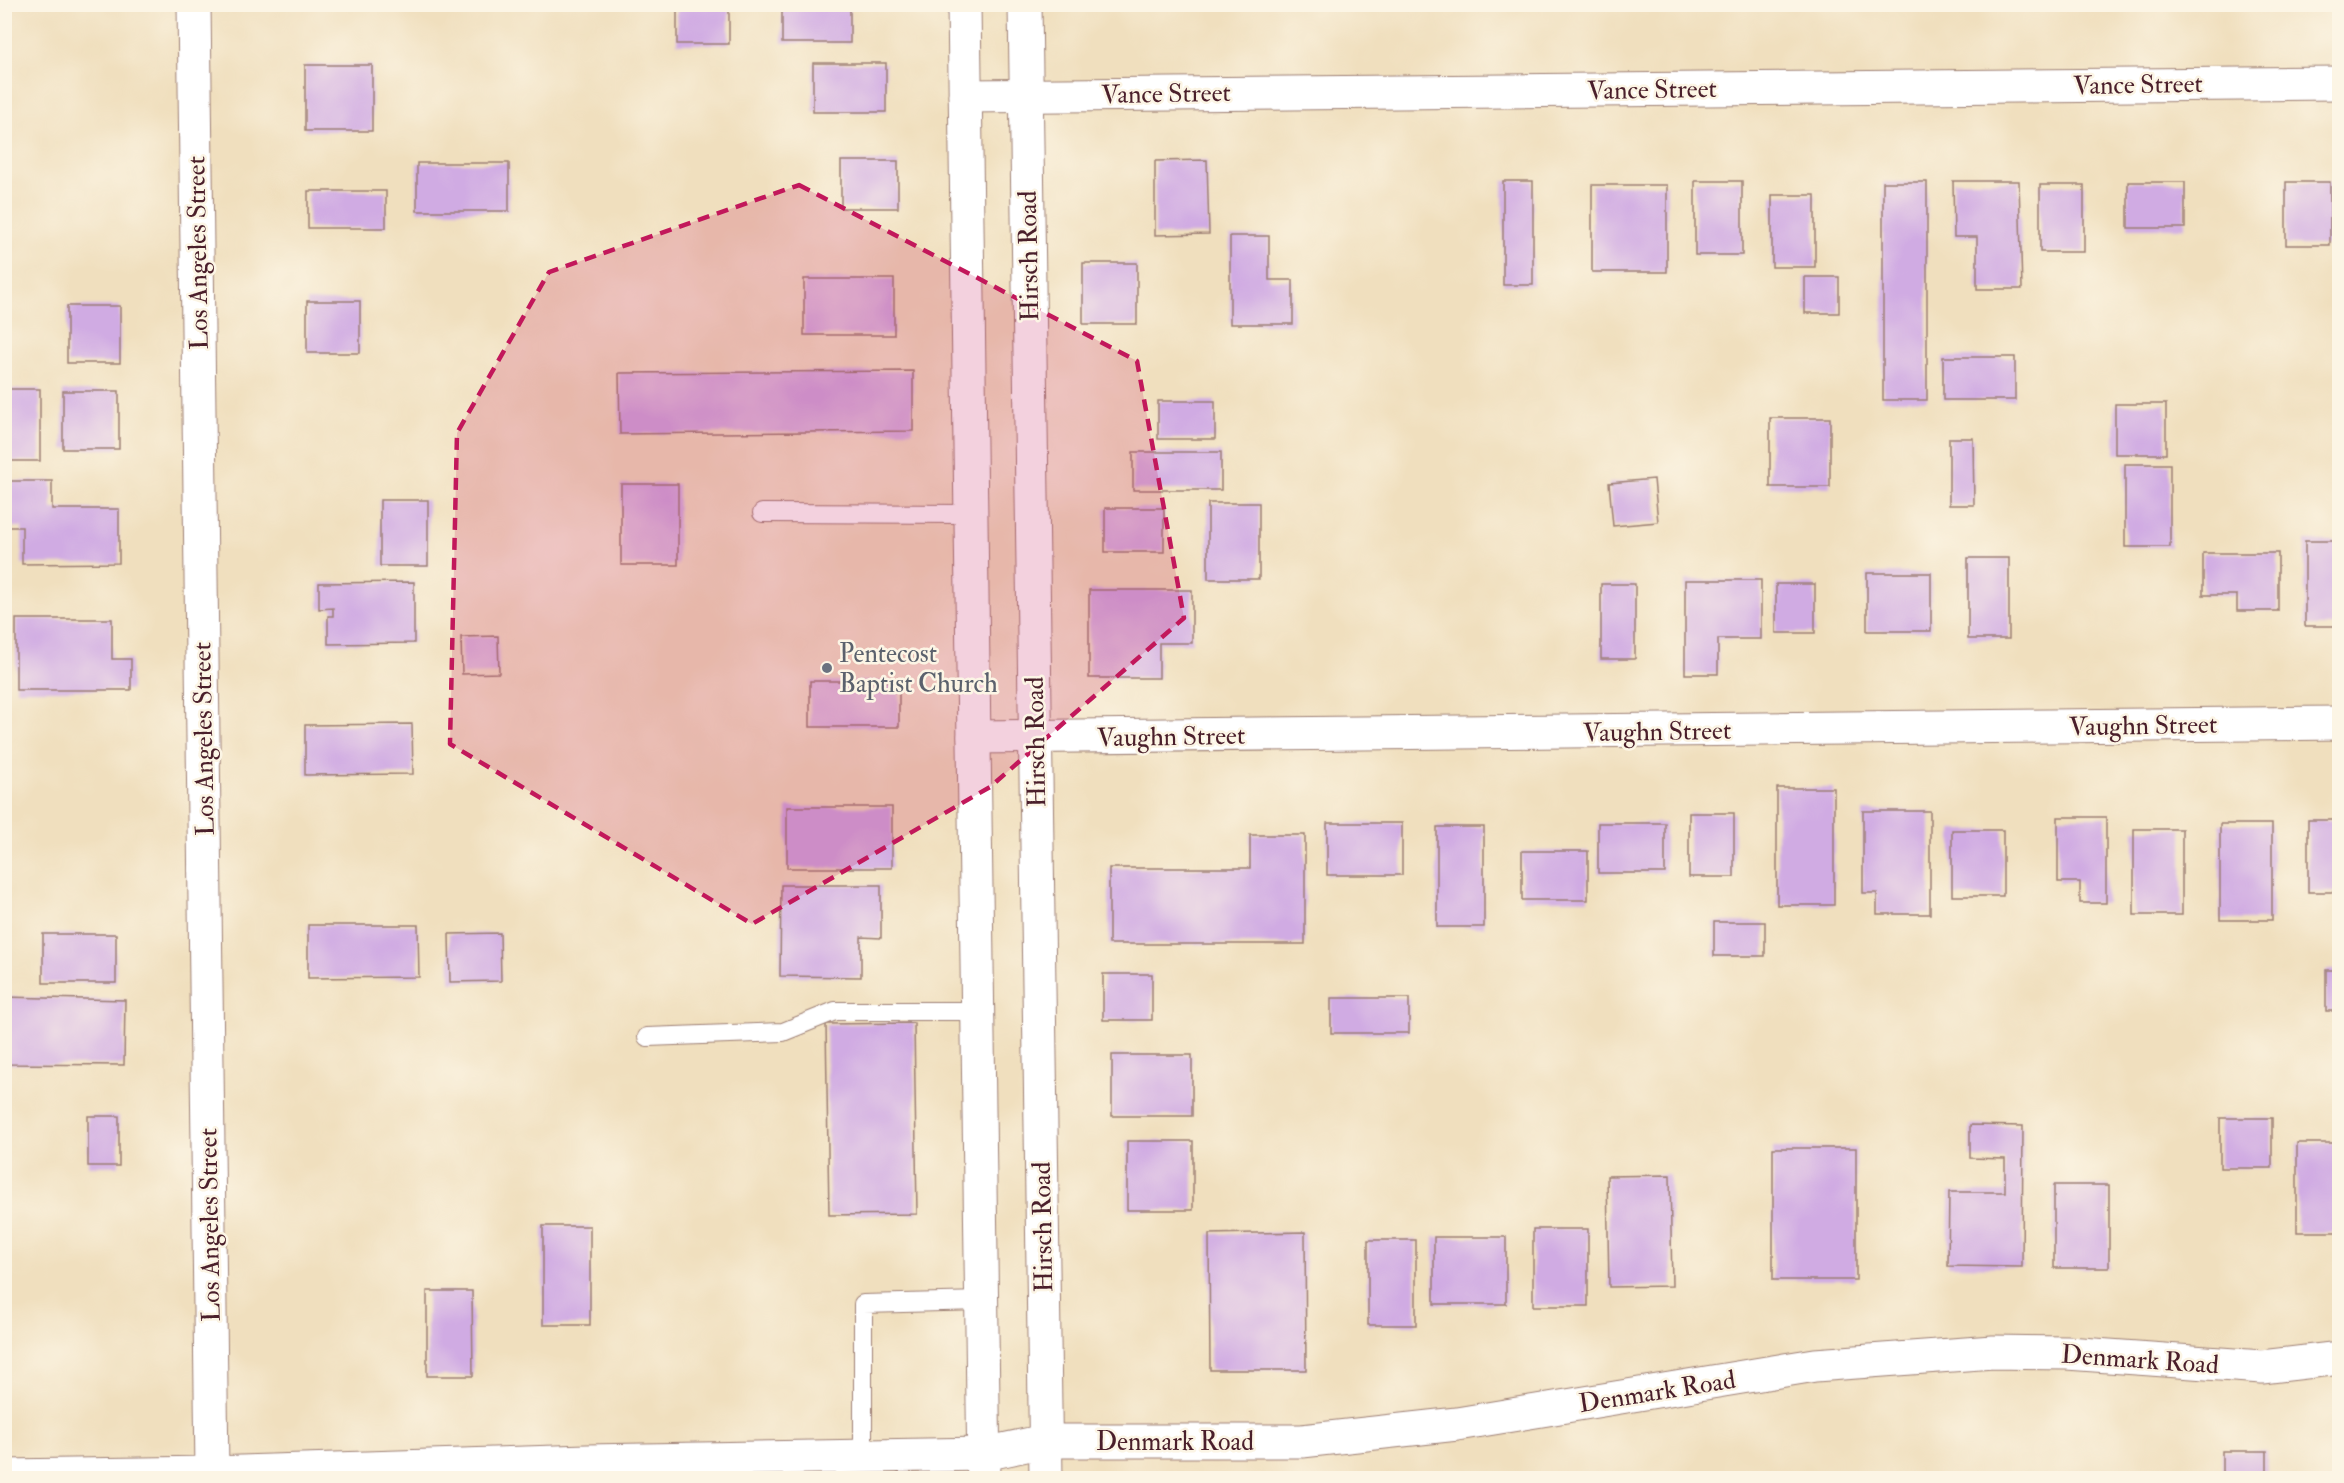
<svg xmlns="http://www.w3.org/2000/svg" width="2344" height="1483" font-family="'IM FELL Double Pica',serif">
  <rect width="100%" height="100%" fill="#fcf5e5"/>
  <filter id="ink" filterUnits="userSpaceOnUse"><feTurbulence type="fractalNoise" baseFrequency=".0167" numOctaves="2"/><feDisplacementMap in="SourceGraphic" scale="12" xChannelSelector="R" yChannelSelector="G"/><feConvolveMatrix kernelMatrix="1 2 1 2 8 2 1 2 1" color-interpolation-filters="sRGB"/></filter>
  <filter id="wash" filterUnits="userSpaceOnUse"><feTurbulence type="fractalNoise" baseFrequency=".008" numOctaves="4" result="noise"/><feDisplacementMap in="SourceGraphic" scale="24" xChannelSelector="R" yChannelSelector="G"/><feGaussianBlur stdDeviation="1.35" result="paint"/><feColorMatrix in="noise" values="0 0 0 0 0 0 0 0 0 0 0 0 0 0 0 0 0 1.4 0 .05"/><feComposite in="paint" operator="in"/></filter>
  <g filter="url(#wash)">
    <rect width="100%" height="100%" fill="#f0dfbe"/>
    <g id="blocks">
      <!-- building -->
      <path fill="#d0abe3" d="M677,4H729V44H677Z
        M782,4H850V43H782Z
        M813,63H886V112H813Z
        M305,65H372V131H305Z
        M1207,160L1209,234L1155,235V161Z
        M841,161H898V208H841Z
        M417,163H509V211H417Z
        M1503,181H1533V285H1503Z
        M1695,181H1742V255H1695Z
        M1953,181H2019L2022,289H1977V237H1954Z
        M1883,182H1927V400H1883Z
        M2128,182H2185V228H2128Z
        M2286,182H2330V245H2286Z
        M1592,185H1667V272H1592Z
        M2040,185H2084V252H2040Z
        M308,191H386V228H308Z
        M1772,195H1815V267H1772Z
        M1230,236H1269V280H1293V324H1230Z
        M1083,263H1137V324H1083Z
        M1805,277H1839V313H1805Z
        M804,279H894V335H804Z
        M307,301H360V353H307Z
        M67,306H120V363H67Z
        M1943,357H2015V400H1943Z
        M913,371V431L620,434L619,373Z
        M4,389H40V461H4Z
        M63,391H119V449H63Z
        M1158,401H1215V439H1158Z
        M2115,404H2166V454H2115Z
        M1770,418H1830V487H1770Z
        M1949,438H1973L1974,505H1949Z
        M1133,452H1221V490H1133Z
        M2125,464H2170V547H2125Z
        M1654,479L1658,522L1613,526L1609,483Z
        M4,481H52V509H119V563L22,564V527H4Z
        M621,484H678V565H621Z
        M380,500H428V566H380Z
        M1208,503H1259V579H1208Z
        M1105,508H1164V552H1105Z
        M2305,541H2340V626H2305Z
        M2203,553H2278V611H2237V595H2203Z
        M1968,558H2009V639H1968Z
        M1867,573H1931V631H1867Z
        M1685,580H1761V639H1718V674H1685Z
        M414,582V643L328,644V616H333V608L319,609V583Z
        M1601,584H1635V659H1601Z
        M1776,584H1815V633H1776Z
        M1089,590H1192V643H1159V678H1089Z
        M16,619H112V659H131V690H16Z
        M498,636L499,673L462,674L461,637Z
        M810,681H899V727H810Z
        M412,724L413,774L305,775V725Z
        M1777,788H1834V905H1777Z
        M787,807H892V868H787Z
        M1863,811H1930V914H1877V893H1863Z
        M1689,813H1734V877H1689Z
        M2058,817H2106V903H2080V882H2058Z
        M2308,820H2340V892H2308Z
        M1327,823H1402V875H1327Z
        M1598,823H1665V873H1598Z
        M2220,824H2272V920H2220Z
        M1437,827H1484V927H1437Z
        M2134,829H2182V915H2134Z
        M1952,830H2003V896H1952Z
        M1250,835H1305V944H1109V868H1250Z
        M1522,851H1588V900H1522Z
        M781,885H881V938L861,937V977L780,976Z
        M1714,922H1765V956H1714Z
        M308,925H418L419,977L308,978Z
        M500,933L501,981L450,982L449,934Z
        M43,934H116V983H43Z
        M2326,970H2340V1011H2326Z
        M1103,974H1152V1020H1103Z
        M4,997L125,1000L124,1065L4,1064Z
        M1331,998H1409V1033H1331Z
        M914,1023L917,1214L829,1215L826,1024Z
        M1112,1055H1192V1116H1112Z
        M88,1116H119V1166H88Z
        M2220,1118H2272V1168H2220Z
        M1970,1125L2023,1126L2022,1267L1948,1266L1949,1192H2005V1159L1970,1158Z
        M1127,1141H1193V1210H1127Z
        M2297,1143H2340V1232H2297Z
        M1773,1148H1856V1280H1773Z
        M1670,1175L1672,1286L1609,1287L1607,1176Z
        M2054,1185H2109V1268H2054Z
        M543,1226H590V1325H543Z
        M1533,1229H1588V1306H1533Z
        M1305,1232L1306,1370H1210L1209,1234Z
        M1434,1237H1506V1304H1434Z
        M1368,1240H1416V1325H1368Z
        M427,1291H472L473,1376H427Z
        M2222,1451H2267V1478H2222Z"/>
    </g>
  </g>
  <g filter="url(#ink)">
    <use href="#blocks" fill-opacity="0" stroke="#9d7f74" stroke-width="1.5"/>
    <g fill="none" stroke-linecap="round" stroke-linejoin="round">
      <defs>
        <path id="service" d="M762,513L971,514
          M647,1037L783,1032L835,1011H978
          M863,1456V1304L982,1301"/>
        <path id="minor" d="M194,4L212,1473
          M965,96L2340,83
          M974,737L2340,723
          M4,1476L212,1473L587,1461L984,1454L1045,1441H1302L1457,1424L1815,1365L1993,1352L2067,1353L2262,1367L2340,1358"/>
        <path id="secondary" d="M964,4L984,1478
          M1025,4L1046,1478"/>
      </defs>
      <!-- service casing -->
      <use href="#service" stroke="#9d7f74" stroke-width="20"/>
      <!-- minor casing -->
      <use href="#minor" stroke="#9d7f74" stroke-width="35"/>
      <!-- secondary casing -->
      <use href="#secondary" stroke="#9d7f74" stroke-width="35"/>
      <!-- service -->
      <use href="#service" stroke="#fff" stroke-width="18"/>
      <!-- minor -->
      <use href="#minor" stroke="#fff" stroke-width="33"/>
      <!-- secondary -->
      <use href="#secondary" stroke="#fff" stroke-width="33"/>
    </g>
  </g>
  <!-- marked area -->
  <path fill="#c2185b" fill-opacity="0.2" stroke="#c2185b" stroke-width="4.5" stroke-dasharray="12 8" stroke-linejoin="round" d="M799,185L1137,361L1184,618L990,787L752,924L450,744L457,433L549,272Z"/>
  <!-- markers -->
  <circle fill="#6b7280" stroke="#fcf5e5" stroke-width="2" cx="827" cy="668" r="6"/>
  <g text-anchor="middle" stroke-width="5" stroke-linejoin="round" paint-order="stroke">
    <!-- street labels -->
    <g font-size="26" fill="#4a1f2b" stroke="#fcf5e5">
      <text transform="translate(2138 84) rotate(-1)" y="9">Vance Street</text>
      <text transform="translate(1652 89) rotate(-1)" y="9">Vance Street</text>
      <text transform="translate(1166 93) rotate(-1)" y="9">Vance Street</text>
      <text transform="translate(197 253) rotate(-91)" y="9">Los Angeles Street</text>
      <text transform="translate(1028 256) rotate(-91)" y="9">Hirsch Road</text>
      <text transform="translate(2143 725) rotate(-1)" y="9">Vaughn Street</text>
      <text transform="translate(1657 731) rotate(-1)" y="9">Vaughn Street</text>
      <text transform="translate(1171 736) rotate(-1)" y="9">Vaughn Street</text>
      <text transform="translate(203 739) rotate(-91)" y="9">Los Angeles Street</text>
      <text transform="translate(1035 742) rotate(-91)" y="9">Hirsch Road</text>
      <text transform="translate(209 1225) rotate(-91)" y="9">Los Angeles Street</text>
      <text transform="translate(1042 1227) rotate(-91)" y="9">Hirsch Road</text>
      <text transform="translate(2140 1359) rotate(4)" y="9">Denmark Road</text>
      <text transform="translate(1657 1391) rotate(-9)" y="9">Denmark Road</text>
      <text x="1175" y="1450">Denmark Road</text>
    </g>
    <!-- worship labels -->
    <g font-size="26" fill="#5b616d" stroke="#fcf5e5" text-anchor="start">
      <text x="839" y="662">Pentecost<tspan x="839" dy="30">Baptist Church</tspan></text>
    </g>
  </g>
  <!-- margin -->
  <rect width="2344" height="1483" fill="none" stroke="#fcf5e5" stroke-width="24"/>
</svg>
